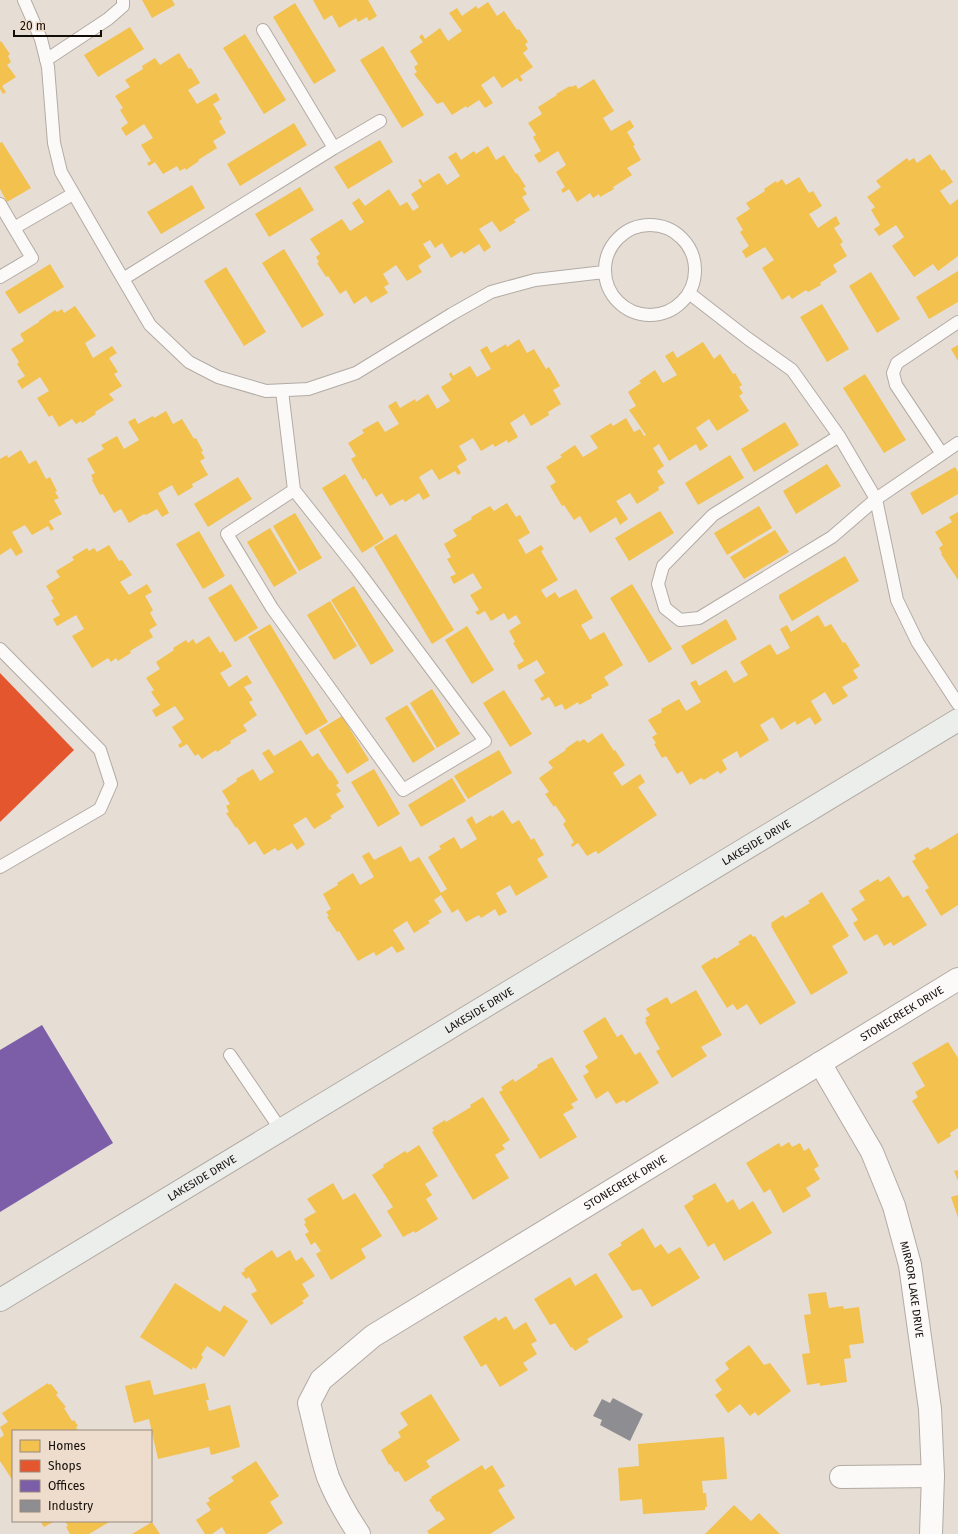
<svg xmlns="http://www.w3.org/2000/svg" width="958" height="1534" font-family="'Fira Sans',sans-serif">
  <rect width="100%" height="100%" fill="#e6ddd5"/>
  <!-- homes -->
  <path fill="#f2c14e" d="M142,0H172L175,5L152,18Z
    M313,0H368L377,16L369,21L367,17L358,22L356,18L339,28L332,15L324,20Z
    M488,2L497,16L504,11L517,30L519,29L528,42L525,44L528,49L523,53L533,67L520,76L523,80L520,82L517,78L502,88L494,76L481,85L493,103L485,108L479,100L467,108L466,106L452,115L443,102L437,104L414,74L417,72L414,67L418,64L410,51L423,42L419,37L422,34L425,39L440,28L448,41L462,31L449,13L457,8L462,16L476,6L478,9Z
    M295,3L336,71L314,84L273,17Z
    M130,27L144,49L98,77L84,55Z
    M245,34L286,100L264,114L223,48Z
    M1,41L10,54L8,56L11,62L7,65L16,77L2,86L6,92L3,94L0,89V42Z
    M383,46L424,115L402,128L360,60Z
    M179,53L189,69L191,68L200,83L188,90L197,104L216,93L220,100L213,104L222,119L219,121L226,133L213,141L217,148L198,160L199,161L186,170L185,168L180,171L177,166L163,174L155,162L149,166L147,163L151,161L141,145L153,138L144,124L126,136L121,128L128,123L120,110L123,108L115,96L130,87L125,80L143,69L142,66L155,58L160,65Z
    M594,79L614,111L603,118L611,131L630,120L634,127L627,132L635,145L633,146L641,160L627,168L632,175L613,187L614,189L600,197L599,194L593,198L590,193L577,202L569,189L563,193L561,190L565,187L556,172L566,165L558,151L539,163L534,155L541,151L533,137L536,135L528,123L542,114L538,107L557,95L556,94L570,86L571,87L576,85L578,89Z
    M294,123L307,145L240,186L227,164Z
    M380,140L393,162L348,189L334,167Z
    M2,142L31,188L7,202L0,189V143Z
    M488,146L496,160L504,155L516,174L517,173L526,187L523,188L527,194L522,197L530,210L514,220L516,222L500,232L492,221L479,229L491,247L484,252L479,244L464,254L462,251L451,258L442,243L435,248L430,240L423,244L431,257L418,266L422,272L407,281L396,265L383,274L389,284L384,287L388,293L371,303L366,296L354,304L346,290L340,294L328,276L326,277L317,263L319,262L316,257L320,254L310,239L342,219L350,231L364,222L352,203L359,198L365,206L389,189L400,206L407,202L413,211L419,207L411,194L422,187L418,180L421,179L423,183L439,173L447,185L460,176L448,157L456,152L461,160L474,151L476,154Z
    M930,154L942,171L944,169L953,182L940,191L950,205L958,199V256L938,271L933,264L914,277L892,246L904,237L896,225L879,236L874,229L880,225L871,210L875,207L867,197L881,187L876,181L896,166L907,158L909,161L914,158L917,163Z
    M799,177L809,193L813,191L822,206L809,214L818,228L836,216L840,224L834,228L843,242L840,244L847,256L833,265L837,272L820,283L821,285L808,292L806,290L792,299L789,295L782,300L762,268L774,260L765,247L746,258L742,251L749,246L740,232L743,230L736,218L750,209L746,203L765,191L764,189L776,181L777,183L782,179L786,185Z
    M192,185L205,208L161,234L147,212Z
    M300,187L314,210L269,237L255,214Z
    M284,249L324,315L302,328L262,263Z
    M50,264L64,287L19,314L5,292Z
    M226,267L266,332L244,346L204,281Z
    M958,271V302L929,319L916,297Z
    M871,272L900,319L877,333L849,286Z
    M822,304L849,349L827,362L800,317Z
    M75,306L96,336L85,343L93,358L112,346L117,353L109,358L118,372L114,374L122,386L109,394L114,400L95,412L96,414L82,423L81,421L76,424L72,419L59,427L52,415L49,417L37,398L49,391L40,377L22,389L17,381L25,376L17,364L19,362L11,349L24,341L20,334L39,322V321L55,310L57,312L62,309L64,313Z
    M519,339L527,353L534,349L546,369L549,367L560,386L553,390L561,404L548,412L549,415L531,426L524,414L510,423L518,437L508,443L507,440L495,447L493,444L481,451L473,438L459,446L467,460L457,466L461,473L458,475L455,471L439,480L432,469L419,477L430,496L423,500L419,493L405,502L403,499L390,506L382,493L376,497L365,478L363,480L351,459L356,456L348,443L364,433L362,430L378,421L385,432L399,424L388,406L396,401L400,408L415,399L416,402L428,394L437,409L450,401L441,387L452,380L449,374L451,372L453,376L470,366L477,377L491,369L480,350L487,346L491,353L506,344L507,347Z
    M703,342L714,359L720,354L733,374L735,373L742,385L739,387L743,393L739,396L749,411L717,431L709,419L696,428L708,446L700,451L696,444L669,461L659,444L653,448L664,466L657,471L665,483L658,487L659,490L637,504L630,493L616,501L628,519L620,525L616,517L590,533L580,516L574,520L564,505L562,506L550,486L556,482L546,467L562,457L560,455L575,445L583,457L598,448L590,436L611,423L613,426L626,418L634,432L640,429L644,436L646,435L629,410L636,406L628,392L641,383L639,381L655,370L663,383L677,375L665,356L673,351L677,358Z
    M958,345V361L951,349Z
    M865,374L906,440L884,453L843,388Z
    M166,411L173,424L182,419L194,439L196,438L203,451L201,452L205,458L200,461L208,475L192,484L193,487L178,496L172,485L158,493L169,513L162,517L157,509L146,515L144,514L129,523L121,509L114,513L103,494L100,495L92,480L93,479L91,475L95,473L87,459L104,449L101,445L117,436L124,449L139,440L128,422L135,418L138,424L153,416L154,418Z
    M785,422L799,445L754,472L741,449Z
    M21,450L29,464L36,460L46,479L50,477L57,491L55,492L59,498L54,500L62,514L49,521L54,529L51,531L48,526L32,535L25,525L12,532L23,552L16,556L11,548L0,555V459L7,455L8,458Z
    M730,455L744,478L698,505L685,483Z
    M827,464L841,486L796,514L783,491Z
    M955,467L958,472V494L922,515L910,493Z
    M345,474L384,539L362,553L322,488Z
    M238,477L252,499L208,527L194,504Z
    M507,503L516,517L520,515L530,533L518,540L526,554L541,545L544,549L541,551L558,580L541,590L546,598L555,592L559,598L576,589L593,618L581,625L590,640L604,632L623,665L604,677L609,685L591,695L592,698L579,705L578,702L565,710L562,704L555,707L549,697L542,701L540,698L544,696L534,680L545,673L537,660L519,670L517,665L524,661L513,643L515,642L509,631L521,623L516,615L508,620L504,613L491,621L485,611L478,615L475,612L479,610L470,595L482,588L473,573L454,584L450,577L456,574L447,559L451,557L444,544L457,536L453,530L472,519L471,517L490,506L494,511Z
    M759,506L772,528L727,555L714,533Z
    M660,511L674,533L629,561L615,538Z
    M958,512V580L941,554L942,553L939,548L943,545L935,532L952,522L949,517Z
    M295,513L322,558L299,571L273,526Z
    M270,528L297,573L274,587L247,542Z
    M775,530L789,552L744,579L730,557Z
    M199,531L225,576L203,589L176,544Z
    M396,534L454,630L432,644L374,547Z
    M109,545L119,561L122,560L132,575L120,582L129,595L147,584L152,592L145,596L153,610L150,613L157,625L149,630L153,637L130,651L131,653L118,661L116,658L111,662L108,658L92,668L72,636L84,629L76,615L57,626L53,619L60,615L51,600L54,599L46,586L60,577L56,571L74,560L72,557L87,548L89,551L94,548L97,552Z
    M845,556L859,581L792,621L779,598V595Z
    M231,584L258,628L235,642L208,598Z
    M632,584L672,649L649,663L610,598Z
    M354,586L394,651L371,665L331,600Z
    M330,601L357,646L334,660L307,615Z
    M818,615L825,627L831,624L843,643L845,642L860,666L853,670L858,678L842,687L848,696L833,705L825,692L811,701L822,720L815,725L810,717L797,725L795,721L781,730L773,717L760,725L769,740L740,758L737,751L722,760L727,769L720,774L718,771L704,780L701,778L690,785L682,771L677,774L666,756L662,758L654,744L656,743L652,737L657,734L648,720L662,712L661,709L679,699L686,711L701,702L690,683L696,680L699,686L726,670L734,683L748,675L740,662L770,644L777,655L790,648L780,629L787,625L791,632Z
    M726,619L737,639L692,665L681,646Z
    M270,624L328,722L306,735L248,637Z
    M467,626L494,670L472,684L445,640Z
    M209,636L220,653L223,651L232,666L220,673L229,687L247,675L252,683L244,687L253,700L249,702L257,715L243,725L247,731L230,741L231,743L217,752L216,750L202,759L198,754L195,756L187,744L180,748L178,745L182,742L172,727L184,719L175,706L156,717L152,710L160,705L151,692L154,690L146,678L160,669L156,662L174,650L173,648L186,640L188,643L193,639L196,644Z
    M432,689L460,734L437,748L410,703Z
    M504,690L532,734L510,747L483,703Z
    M407,705L435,749L413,763L385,718Z
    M342,716L369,760L347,774L319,730Z
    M602,733L614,751L615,750L625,765L613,773L622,786L640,774L645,782L638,787L657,815L598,854L596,851L587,856L578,843L572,847L571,845L574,842L563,824L566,821L555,805L554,807L545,794L549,792L539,778L553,768L548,762L566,750L565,749L578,740L579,742L584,739L588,743Z
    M301,740L312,757L318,753L330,771L331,770L339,783L336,785L341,791L336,794L344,807L330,816L332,818L314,829L306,817L293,825L305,844L297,850L292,843L278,851L275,848L264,855L255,841L249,845L237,827L236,828L226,813L229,812L226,806L230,804L222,791L237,781L236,779L253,769L260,781L274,772L262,753L269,749L274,756Z
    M499,750L512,773L468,799L454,776Z
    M374,769L400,814L378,827L351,782Z
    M452,778L466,801L421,827L408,805Z
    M503,810L512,824L519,820L531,840L534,838L544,855L537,859L548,877L516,896L510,885L496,893L507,912L499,916L495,909L481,918L479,915L466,922L458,909L452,913L441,895L434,900L442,912L428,921L430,923L414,933L407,921L393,930L405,949L397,953L392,946L376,956L374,952L358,961L339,931L337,932L327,917L329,916L326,912L331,909L323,894L338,885L337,883L353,873L360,885L374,877L362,856L369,852L374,860L401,846L410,862L419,857L441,893L447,889L428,857L441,849L439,846L454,837L461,849L477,839L466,820L472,816L476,824L491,815L492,817Z
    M958,833V905L941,916L925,890L929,888L912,861L916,859L914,855L928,847L930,850Z
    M889,876L903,898L908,895L927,925L893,946L891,942L884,946L877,934L864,941L853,923L858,920L851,909L865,900L859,891L878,879L880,882Z
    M822,892L849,936L832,946L848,973L811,995L771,926L772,925L771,923L783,915L785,918L810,903L808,901Z
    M751,934L753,937L755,936L796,1003L760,1025L747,1004L737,1010L733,1004L727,1008L701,966L715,957L716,959L740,944L738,942Z
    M696,990L722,1035L701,1047L707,1056L672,1078L656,1051L660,1049L645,1022L647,1021L645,1018L650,1015L646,1009L667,997L671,1004Z
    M605,1017L617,1037L622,1034L635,1055L640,1052L659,1083L626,1103L624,1100L616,1104L608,1091L596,1099L583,1076L589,1072L585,1066L598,1058L583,1031Z
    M948,1042L958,1058V1128L950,1133L951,1136L938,1144L912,1101L918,1097L915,1092L925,1086L912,1063Z
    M552,1057L578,1100L571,1104L574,1108L563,1114L577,1137L540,1159L499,1092L503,1090L501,1087L513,1079L515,1082L538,1067L537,1065Z
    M483,1097L510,1140L502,1145L505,1149L495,1155L509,1178L473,1200L432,1132L434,1131L432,1128L445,1120L446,1122L471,1107L470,1105Z
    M789,1142L792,1147L800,1143L804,1151L809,1148L819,1166L814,1169L820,1179L806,1188L811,1196L783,1213L770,1189L764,1193L746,1163L779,1143L781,1147Z
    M419,1145L438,1176L425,1184L432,1195L426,1199L438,1219L415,1233L414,1231L403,1237L387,1211L393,1207L372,1175L384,1167L383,1165L405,1151L407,1153Z
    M958,1170V1181L954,1171Z
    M333,1183L343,1200L355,1193L382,1236L361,1249L366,1258L331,1280L316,1254L321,1251L315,1242L311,1245L305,1234L309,1232L304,1224L306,1223L304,1219L316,1212L307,1199Z
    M715,1183L727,1203L733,1199L739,1210L753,1201L772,1233L724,1261L714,1243L708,1247L684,1206L694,1199L692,1196Z
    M958,1195V1218L951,1197Z
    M643,1228L655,1248L661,1244L668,1254L680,1247L700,1278L652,1307L641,1289L632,1291L608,1254L622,1245L620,1243Z
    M272,1250L277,1258L290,1250L296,1261L302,1257L315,1276L302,1284L309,1296L302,1301L304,1303L271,1325L251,1294L257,1291L249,1277L246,1279L241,1273L245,1271L244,1269Z
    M596,1273L623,1317L587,1339L589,1342L575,1351L572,1347L571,1348L555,1323L550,1325L534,1299L570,1277L575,1286Z
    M175,1283L220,1312L224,1305L248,1321L224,1357L207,1346L201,1355L203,1357L196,1369L193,1367L192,1370L140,1337Z
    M826,1292L829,1308L843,1306L844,1309L859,1307L864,1343L849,1345L851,1358L844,1359L847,1382L820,1386V1383L807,1385L802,1354L810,1353L804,1315L811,1314L808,1294Z
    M506,1316L514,1330L526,1322L537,1341L531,1344L537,1354L523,1363L528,1370L500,1387L486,1364L481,1367L463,1337L496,1317L498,1321Z
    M749,1345L764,1365L770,1363L791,1391L758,1416L755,1412L750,1416L740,1404L728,1413L715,1395L722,1390L715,1380L729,1369L725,1363Z
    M150,1380L154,1395L205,1383L209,1400H206L209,1411L230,1405L240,1447L211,1455L209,1447L158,1459L149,1419L134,1423L125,1386Z
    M48,1383L49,1385L51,1384L58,1393L56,1395L66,1407L64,1408L72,1421L74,1420L78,1426L76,1427L78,1431H13V1481L0,1461V1438L4,1435L0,1427L8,1422L2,1413Z
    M431,1394L460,1440L426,1461L430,1467L405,1482L398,1471L395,1472L390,1464L389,1465L381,1450L401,1437L398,1432L408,1425L400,1413Z
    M724,1437L727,1479L702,1481L703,1493H706L707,1507H705V1510L643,1514L642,1499L620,1501L618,1468L639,1466L638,1444Z
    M256,1461L279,1496L270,1502L283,1523L266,1534H226L222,1527L212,1534H205L196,1520L211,1510L206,1503L210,1501L208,1498L234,1481L231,1477Z
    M482,1465L485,1470L492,1465L505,1486L498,1490L515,1518L490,1534H429L427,1531L445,1519L439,1511L437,1512L429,1500L432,1498L431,1497Z
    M734,1505L751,1521L759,1513L780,1534H705Z
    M40,1521H55L44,1527Z
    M65,1521H111L89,1534H70L66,1527L68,1526Z
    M152,1522L160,1534H132Z"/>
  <!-- shops -->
  <path fill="#e4572e" d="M0,673L74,750L0,822Z"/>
  <!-- offices -->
  <path fill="#7b5ea7" d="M42,1025L113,1143L0,1212V1050Z"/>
  <!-- industry -->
  <path fill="#8d8d92" d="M613,1398L643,1414L630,1441L600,1425L602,1420L593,1416L602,1399L610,1403Z"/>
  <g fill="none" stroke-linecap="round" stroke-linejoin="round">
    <defs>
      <path id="lane" d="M24,0L41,39L48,67L54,143L61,172L123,279L150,325L189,362L218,377L266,391L308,389L356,373L452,314L491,292L535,280L604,272
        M46,60L108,19L123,6V0
        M334,148L380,121
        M0,204L14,228L73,194
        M605 270a45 45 0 1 1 90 0a45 45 0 1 1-90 0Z
        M0,277L32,258L14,228
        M123,279L334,148L263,30
        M689,293L747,338L792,370L839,436L876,499L897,600L918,643L958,704
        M282,391L294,490L227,534L272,608L403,790L485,741L356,568L294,490
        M839,436L713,515L663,566L658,584L665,608L680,620L699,618L832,537L876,499L958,443
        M942,454L896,385L893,373L897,363L958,322
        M0,649L100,750L111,784L100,809L0,867
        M230,1055L281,1130"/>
      <g id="street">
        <path id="s1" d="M820,1063L872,1152L894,1206L910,1265L930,1409L933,1476L931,1534"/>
        <path d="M841,1477L933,1476"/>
        <path id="s2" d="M359,1534C347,1516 336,1497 328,1477C320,1453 315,1427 309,1403L321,1380L373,1336L958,979"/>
      </g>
      <g id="secondary">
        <path id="s3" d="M0,1300L958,720"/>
      </g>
    </defs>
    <!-- lane casing -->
    <use href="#lane" stroke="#b2aba4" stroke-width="14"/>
    <!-- street casing -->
    <use href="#street" stroke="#b2aba4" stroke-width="24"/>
    <!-- secondary casing -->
    <use href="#secondary" stroke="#b2aba4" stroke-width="24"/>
    <!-- lane -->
    <use href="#lane" stroke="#fbfaf9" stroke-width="12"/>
    <!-- street -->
    <use href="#street" stroke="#fbfaf9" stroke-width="22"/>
    <!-- secondary -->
    <use href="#secondary" stroke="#ebeeeb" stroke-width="22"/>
  </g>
  <g text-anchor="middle" stroke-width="4" stroke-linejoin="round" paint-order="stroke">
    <!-- street labels -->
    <g font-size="11" fill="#130d08" stroke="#eeddcd">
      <text dy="4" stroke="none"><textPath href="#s3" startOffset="884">LAKESIDE DRIVE</textPath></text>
      <text dy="4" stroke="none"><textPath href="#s3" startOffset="560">LAKESIDE DRIVE</textPath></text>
      <text dy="4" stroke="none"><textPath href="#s2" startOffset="855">STONECREEK DRIVE</textPath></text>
      <text dy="4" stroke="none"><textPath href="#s3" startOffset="236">LAKESIDE DRIVE</textPath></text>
      <text dy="4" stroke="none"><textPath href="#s2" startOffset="531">STONECREEK DRIVE</textPath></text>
      <text dy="4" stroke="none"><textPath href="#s1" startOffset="247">MIRROR LAKE DRIVE</textPath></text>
    </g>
  </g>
  <!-- legend -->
  <rect x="12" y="1430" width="140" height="92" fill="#eeddcd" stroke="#968a7e"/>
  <rect x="20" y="1440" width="20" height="12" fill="#f2c14e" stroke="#968a7e"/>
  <text x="48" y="1450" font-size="12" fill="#130d08">Homes</text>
  <rect x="20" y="1460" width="20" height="12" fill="#e4572e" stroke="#968a7e"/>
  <text x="48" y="1470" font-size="12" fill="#130d08">Shops</text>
  <rect x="20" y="1480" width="20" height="12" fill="#7b5ea7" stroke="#968a7e"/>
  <text x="48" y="1490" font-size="12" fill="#130d08">Offices</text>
  <rect x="20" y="1500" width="20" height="12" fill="#8d8d92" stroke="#968a7e"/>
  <text x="48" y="1510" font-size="12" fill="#130d08">Industry</text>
  <!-- scale -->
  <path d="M14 30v6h87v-6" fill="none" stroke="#130d08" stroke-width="2"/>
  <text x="20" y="30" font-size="12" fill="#130d08" stroke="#eeddcd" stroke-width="3" paint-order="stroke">20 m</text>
</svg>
